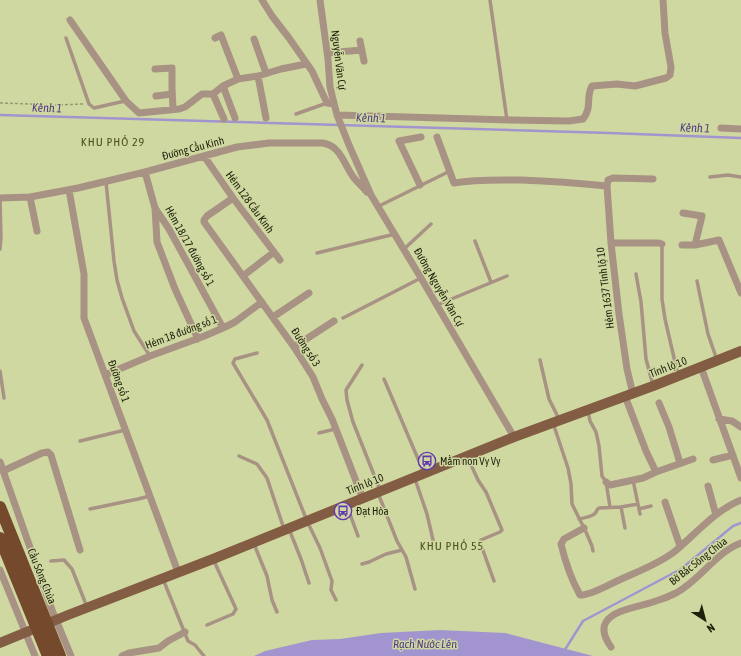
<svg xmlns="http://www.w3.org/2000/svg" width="741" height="656" font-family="'Asap Condensed',sans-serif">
  <rect width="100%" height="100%" fill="#d0d8a1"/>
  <!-- water -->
  <path fill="#a295cf" d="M440,630L505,633L593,656H254L265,651L312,640L340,639L381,633Z"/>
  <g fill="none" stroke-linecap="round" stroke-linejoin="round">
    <!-- stream -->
    <path stroke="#a295cf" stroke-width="2.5" d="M0,115L609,133L741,138
      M561,656L583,621L681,569L733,526L741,523"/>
    <!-- path -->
    <path stroke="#93996e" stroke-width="1.5" stroke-dasharray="3 2" stroke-linecap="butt" d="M0,103L58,105L83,104"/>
    <!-- lane -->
    <path stroke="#a89284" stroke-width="3.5" d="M490,0L507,120
      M66,38L89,104L94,108L125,101
      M296,114L327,103
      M710,177L728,175L741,177
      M106,182L114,261L117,280L122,298L134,331L150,356
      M377,207L450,171
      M475,241L491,282
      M662,244V299L665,319L678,375
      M0,249L1,237L0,198
      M404,249L431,224
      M317,253L395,234
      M636,274L641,302L646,359L653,385
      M697,281L708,334L717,360
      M437,305L507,276
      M343,318L421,278
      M257,353L235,359L233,363L267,420L307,521L320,548L332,581L331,590L336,600
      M540,360L549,399L559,419
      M362,365L346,390L347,400L353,422L380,490
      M0,371L4,398
      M384,379L424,473
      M588,411L590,421L596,432L599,446L602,476L606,482L610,507
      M553,423L568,468L571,484L572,504L586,532L592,546L593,551
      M319,433L335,429
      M80,441L125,430
      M239,456L257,464L267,478L284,529
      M467,456L478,480L486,492L502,530L500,532L481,540L480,542L494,581
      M415,479L427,514L433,540
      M633,480L640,514
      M378,493L397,541L406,557L415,589
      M347,506L358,536
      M621,507L638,504
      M90,509L138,499L150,496
      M639,509L651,506
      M579,519C586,517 595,517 597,510L599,508L621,507L625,528
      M289,529L301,559L309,583
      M254,544L267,576L272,600L277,612
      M51,561L64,560L72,569L87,607
      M362,564L369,562L386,554L402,550
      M163,579L188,641L195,645L204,656
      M207,625L233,614L236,609L214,561"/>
    <!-- street -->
    <path stroke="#a89284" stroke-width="7" d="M262,0L272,16L289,38L312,71L327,103L334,104
      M320,0L328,59L330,87L337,115L349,145L371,195L421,278L514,437
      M70,20L126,101L139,113L179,109L185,107L202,94H213L223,86L238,79L258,76L281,69L306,64
      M215,38L221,35L238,79
      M254,39L266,73
      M360,41L364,61
      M327,53L362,50
      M155,69L172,68V88L173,109
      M258,76L266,118
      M223,86L235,118
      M213,94L224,119
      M156,96L172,94
      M337,115L511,120L569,121L583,119C593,106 585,99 592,86L617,84L635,86L666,78L670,75L671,67L665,33L663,0
      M721,128L741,129
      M437,137L454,183C476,179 499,180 521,180C550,181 578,183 607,186
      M204,156L233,198L280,260
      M145,172L155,208L169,229L223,328
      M420,185L399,141L421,137
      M69,190L84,274V318L178,572
      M30,197L37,231
      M0,198L30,197L78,188L145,172L237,147L269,143H323C341,146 344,165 354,178C358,183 363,187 367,192
      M233,198L207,216L204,220V222L294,347L313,377L322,399L332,419L363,499
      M155,208L157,242L175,289L198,339
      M683,213L702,216L695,245
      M611,243H659L662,244
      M682,245H695L719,240L741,293
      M243,276L274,252
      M273,317L309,293
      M294,347L334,321
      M701,367L741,478
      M105,375L150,356L202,337L223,328L235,322L262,302
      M633,394L627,369L619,314L611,243L607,186L608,180L613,178L653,179
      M625,396L646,451L656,472
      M659,403L669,427L680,463
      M719,419L732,421L741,427
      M713,460L733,455
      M0,462L52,610L71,656
      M3,471L42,453L48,452L51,455L80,550
      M606,482L610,485L643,478L656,472L693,459
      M708,486L716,515
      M665,502L680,546
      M584,528L564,539L561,544C565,561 571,579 580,595C591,595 606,586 617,581C636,572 657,565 674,552C696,534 714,511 741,500
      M0,570L35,656
      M611,647C606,640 601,630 606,622C614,609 643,606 656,601C663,599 670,596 676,593C700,580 716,552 741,543
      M122,656L129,653L159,648L168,641L185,632"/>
    <!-- primary -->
    <path stroke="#835d43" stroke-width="10" d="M0,643L68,615L213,559L514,437L653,386L741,351"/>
    <!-- highway-bridge -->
    <path stroke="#75492b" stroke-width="12" d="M0,507L60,656
      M0,538L48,656"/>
  </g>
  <!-- icons -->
  <defs>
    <symbol id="bus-ring" viewBox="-11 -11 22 22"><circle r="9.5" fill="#d0d8a1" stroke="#6238b0" stroke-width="1.5"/><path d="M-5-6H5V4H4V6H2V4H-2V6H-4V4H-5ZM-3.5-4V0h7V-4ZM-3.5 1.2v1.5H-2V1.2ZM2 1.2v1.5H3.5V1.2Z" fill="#6238b0"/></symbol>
  </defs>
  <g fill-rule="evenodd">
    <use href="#bus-ring" x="417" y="451" width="20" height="20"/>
    <use href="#bus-ring" x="333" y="501" width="20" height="20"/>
  </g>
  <g text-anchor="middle" stroke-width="3" stroke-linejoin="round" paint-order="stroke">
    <!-- street labels -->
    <g font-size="11" fill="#1e200b" stroke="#d0d8a1">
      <text transform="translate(339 60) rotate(83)" y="4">Nguyễn Văn Cự</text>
      <text transform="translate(193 148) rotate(-15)" y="4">Đường Cầu Kinh</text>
      <text transform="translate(250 202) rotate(54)" y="4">Hẻm 128 Cầu Kinh</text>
      <text transform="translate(190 246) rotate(61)" y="4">Hẻm 18/17 đường số 1</text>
      <text transform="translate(439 287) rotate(60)" y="4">Đường Nguyễn Văn Cự</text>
      <text transform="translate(605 288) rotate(-97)" y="4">Hẻm 1637 Tỉnh lộ 10</text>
      <text transform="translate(181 332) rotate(-21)" y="4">Hẻm 18 đường số 1</text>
      <text transform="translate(306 347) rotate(57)" y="4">Đường số 3</text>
      <text transform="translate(668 367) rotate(-21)" y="4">Tỉnh lộ 10</text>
      <text transform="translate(119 381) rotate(70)" y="4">Đường số 1</text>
      <text transform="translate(365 484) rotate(-22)" y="4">Tỉnh lộ 10</text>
      <text transform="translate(698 561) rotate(-38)" y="4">Bờ Bắc Sông Chùa</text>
      <text transform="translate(42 576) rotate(68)" y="4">Cầu Sông Chùa</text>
    </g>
    <!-- poi labels -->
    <g font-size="11" fill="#1e200b" stroke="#d0d8a1" text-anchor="start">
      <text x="440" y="465">Mầm non Vy Vy</text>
      <text x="356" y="515">Đạt Hòa</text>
    </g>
    <!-- water labels -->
    <g font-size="12" font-style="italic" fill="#513c82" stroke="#d0d8a1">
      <text transform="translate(47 108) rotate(2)" y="4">Kênh 1</text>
      <text transform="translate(371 118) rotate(2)" y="4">Kênh 1</text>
      <text transform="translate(695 128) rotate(2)" y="4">Kênh 1</text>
      <text x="425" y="648">Rạch Nước Lên</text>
    </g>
    <!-- neighbourhood labels -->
    <g font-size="12" letter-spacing="1" fill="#4b511d" stroke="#d0d8a1">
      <text x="113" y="146">KHU PHỐ 29</text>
      <text x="452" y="550">KHU PHỐ 55</text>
    </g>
  </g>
  <!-- north arrow -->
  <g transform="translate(705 620) rotate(144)" stroke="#d0d8a1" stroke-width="3" paint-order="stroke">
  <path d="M0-3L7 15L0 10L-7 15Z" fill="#1e200b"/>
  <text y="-6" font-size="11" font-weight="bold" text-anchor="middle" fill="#1e200b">N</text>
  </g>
</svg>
